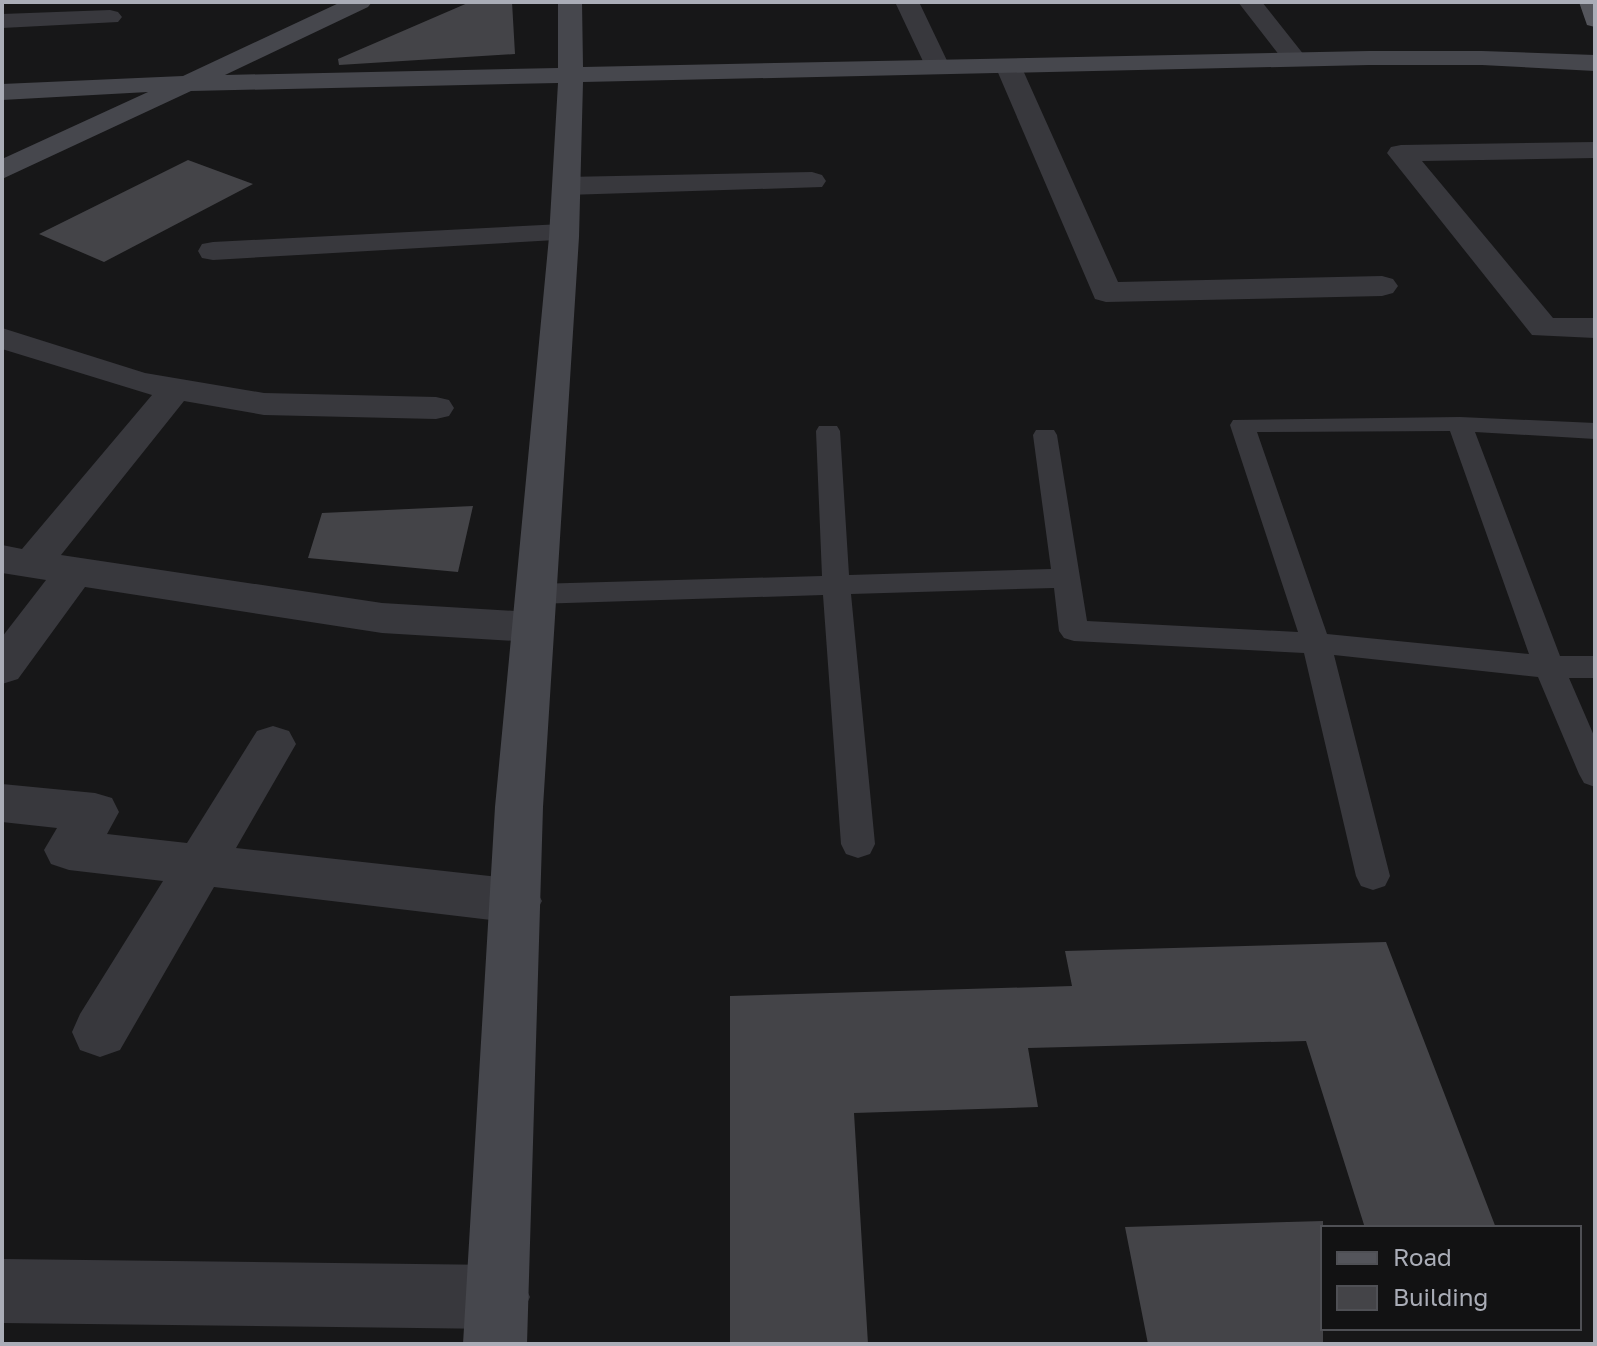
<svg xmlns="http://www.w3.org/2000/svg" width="1597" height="1346" font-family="'Golos Text',sans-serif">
  <rect width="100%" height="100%" fill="#171718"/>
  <!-- building -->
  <path fill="#444448" d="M470,2H512L515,54L339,65L338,59Z
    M188,160L253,184L104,262L39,234Z
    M473,506L458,572L308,558L322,513Z
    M1386,942L1496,1228H1365L1306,1041L1028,1048L1038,1107L854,1113L868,1344H730V996L1072,986L1065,951Z
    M1323,1221V1344H1148L1125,1227Z"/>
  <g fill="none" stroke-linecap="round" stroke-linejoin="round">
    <!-- lane -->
    <path fill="#38383d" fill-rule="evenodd" d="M1460,417L1595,423V439L1475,432L1560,656H1595V678H1569L1595,738V787L1584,783L1579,774L1538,677L1334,655L1390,876L1385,886L1373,890L1361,886L1356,876L1304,653L1074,641L1064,638L1059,631L1054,588L851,594L875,844L870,854L858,858L846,854L841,844L823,595L535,604L525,601L521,594L525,587L535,584L822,576L816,431L819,426H837L840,431L849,575L1051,569L1033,435L1036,430H1054L1057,435L1087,621L1298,632L1230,425L1233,420ZM1450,431L1529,654L1327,634L1257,432Z"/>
    <!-- street -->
    <path fill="#38383d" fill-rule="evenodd" d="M895,2H919L951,69L947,74H929Z
      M1238,2H1262L1308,60L1305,65H1287Z
      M110,10L118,12L122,17L118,22L2,28V14Z
      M1009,60L1018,63L1022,68L1118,282L1382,276L1393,279L1398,286L1393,293L1382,296L1106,302L1095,299L996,68L1000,63Z
      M1595,142V158L1422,161L1553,318H1595V338L1532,335L1387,153L1391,147L1401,145Z
      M812,172L822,175L826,181L822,187L566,195L556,192L552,186L556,180L566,177Z
      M562,224L573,227L577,233L573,239L213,260L202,258L198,251L202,244L213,242Z
      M2,328L145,373L264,393L436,397L449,400L454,408L449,416L436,419L264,415L184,401L61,555L382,603L531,612L546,616L552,627L546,638L531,642L382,633L85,587L18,679L2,684V637L46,580L2,573V545L22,549L152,395L2,349Z
      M273,726L289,731L296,744L236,848L516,879L534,886L542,901L534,916L516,923L214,887L120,1050L100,1057L80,1050L72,1032L80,1014L163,881L69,870L51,864L44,850L57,828L2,822V784L95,793L112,798L119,812L107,834L187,843L257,731Z
      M2,1259L498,1265L520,1275L530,1297L520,1319L498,1329L2,1323Z"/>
    <!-- secondary -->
    <path fill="#46474d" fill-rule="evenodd" d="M341,2H372L368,7L225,75L558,68V2H582L583,67L1369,51H1482L1595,55V71L1482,65H1369L583,82L579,237L543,807L527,1344H463L495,807L549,237L558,83L191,91L2,179V159L148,92L2,100V84L183,76Z"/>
    <!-- primary -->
    <path fill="#54555b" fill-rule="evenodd" d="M1579,2H1595V27L1587,25Z"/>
  </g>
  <!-- border -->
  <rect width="1597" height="1346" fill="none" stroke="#aaadb7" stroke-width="8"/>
  <!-- legend -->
  <rect x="1321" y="1226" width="260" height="104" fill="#121213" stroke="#4f5055" stroke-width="2"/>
  <rect x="1337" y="1252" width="40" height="12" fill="#54555b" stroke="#4f5055" stroke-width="2"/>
  <text x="1393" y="1266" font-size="24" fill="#aaadb7">Road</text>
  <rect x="1337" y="1286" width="40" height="24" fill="#444448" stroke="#4f5055" stroke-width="2"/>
  <text x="1393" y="1306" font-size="24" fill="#aaadb7">Building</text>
</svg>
